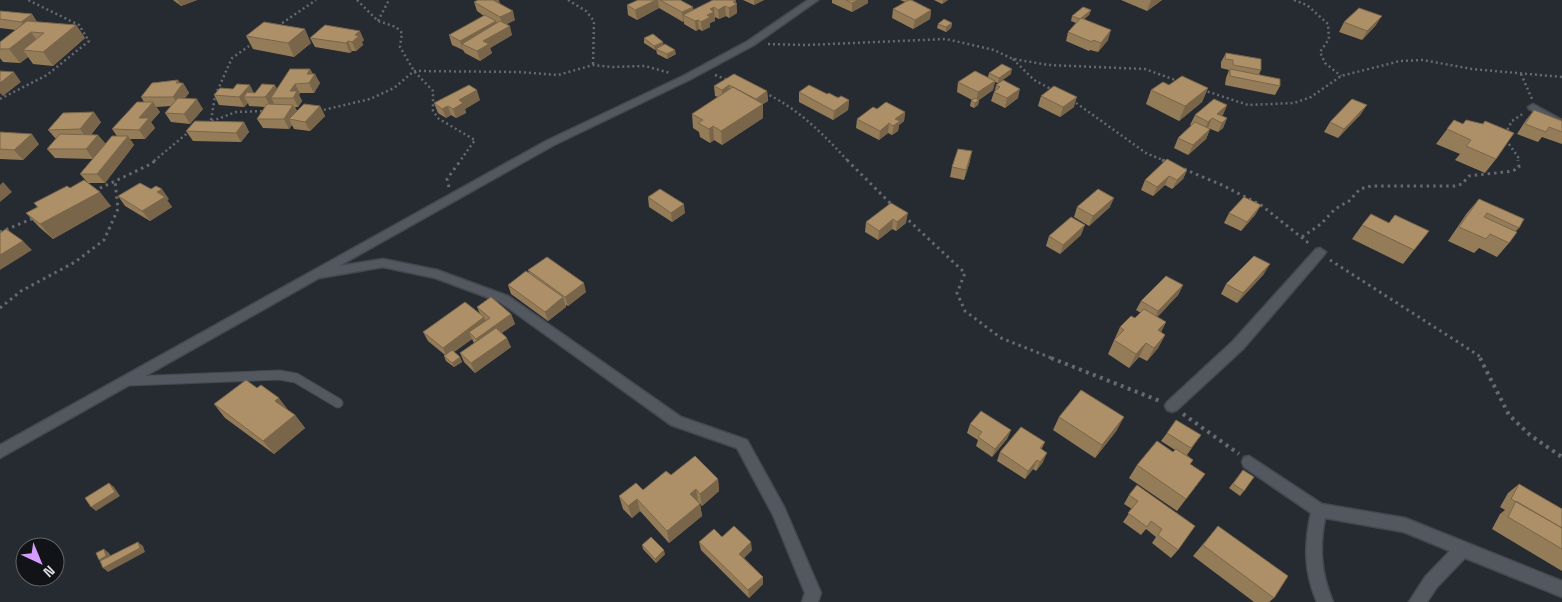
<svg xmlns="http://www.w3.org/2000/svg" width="1562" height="602" font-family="'Space Grotesk',sans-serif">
  <rect width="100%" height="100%" fill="#262a31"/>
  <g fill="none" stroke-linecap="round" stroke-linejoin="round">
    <defs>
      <path id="lane" d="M129,381L279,375L296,378L338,403"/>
      <path id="street" d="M808,0H818L754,45L689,80L554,145L339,266L383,259L437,270L508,296L681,417L747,440L784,507L821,593L818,602H802L805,593L773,515L737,448L671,425L500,302L435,278L383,267L319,278L0,458V445L546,141L683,76L748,41Z
        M1533,104L1562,120V127L1529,109L1528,107Z
        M1320,248L1326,252L1324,255L1243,349L1177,410L1172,412L1167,410L1165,406L1167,402L1233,341L1316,249Z
        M1249,456L1322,504L1405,518L1562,581V597L1465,558L1437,587L1427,602H1409L1425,577L1450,551L1404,532L1325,518C1319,548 1321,574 1333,602H1317C1304,572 1304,545 1311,513L1244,467L1242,462L1244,457Z"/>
    </defs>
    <!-- lane casing -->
    <use href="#lane" stroke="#44484e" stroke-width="11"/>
    <!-- street casing -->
    <use href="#street" stroke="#44484e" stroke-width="3"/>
    <!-- path-far2 -->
    <path stroke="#666a70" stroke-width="2.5" stroke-dasharray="2 3" stroke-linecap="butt" d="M357,0L378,21L396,27L402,33L400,47L414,71L433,91V111L439,119L475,140L460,161
      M568,0L586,11L594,21L593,65
      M1294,0L1307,5L1328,24L1329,39L1320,52L1325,63L1341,76
      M378,21L389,0
      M278,26L316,0
      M768,44L806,45L946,39L994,50L1013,59L1049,65L1145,69L1178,81
      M1013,59L1034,80L1053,90
      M1521,74L1532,99
      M715,75L728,80
      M1203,90L1248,105L1294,103L1311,97L1341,76L1400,61L1423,60L1472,69L1562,77
      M765,93C799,109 823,134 848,161
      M0,99L47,75L89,41L79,25L28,0
      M1072,100L1146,153L1165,161
      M319,111L370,99L394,88L414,71L518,72L558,75L593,65L611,67L645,66L670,73
      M211,120L215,96L232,58L252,44
      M207,123L236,112L266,111
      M1505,134L1512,121L1524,113
      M1506,140L1518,157V161
      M154,161L190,131"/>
    <!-- path-far1 -->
    <path stroke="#666a70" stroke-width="3" stroke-dasharray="2.5 4" stroke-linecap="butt" d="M847,160L894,207
      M1162,160L1167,162
      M1184,169L1222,185L1261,205L1311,245
      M449,187L447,179L461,160
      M94,191L151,164L156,160
      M904,216L965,273L957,293L965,311L1001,338L1054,359
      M0,232L34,218
      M1302,237L1321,224L1335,209L1349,201L1360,189L1371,186H1455L1462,184L1469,176L1513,171L1519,167L1518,160
      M1330,260L1478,355L1481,359
      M0,308L21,291L75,262L104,240L118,209L115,181"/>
    <!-- path -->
    <path stroke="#666a70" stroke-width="4" stroke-dasharray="3 4.5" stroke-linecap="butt" d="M1051,358L1160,401
      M1480,358L1509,415L1530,435L1562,457
      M1183,414L1239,454"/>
    <!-- lane -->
    <use href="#lane" stroke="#535860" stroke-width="9"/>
    <!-- street -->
    <use href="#street" fill="#535860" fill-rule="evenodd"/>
  </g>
  <!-- wall -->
  <path fill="#957c59" d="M173,0H197L181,6Z
    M638,0H680L693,7V10L736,1L737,13L729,18L726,16L719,19L715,17V21L710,23V27L702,31L699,29L696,31L684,24V21L683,22L659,8L637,20L628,15L627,5Z
    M743,0H764L754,5Z
    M832,0H868V3L852,12L832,3Z
    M900,0H913H912L931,10L930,19L913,29L892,18L893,9L905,2Z
    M934,0H948L942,4Z
    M1121,0H1162L1147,11Z
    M474,2L500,4L515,20L507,24L512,35L490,48L492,53L480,61L465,53L463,50L452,45L449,35L484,16L477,11Z
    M1091,10L1089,15L1084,19L1108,40L1098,52L1090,50L1089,51L1066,41L1068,32L1076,23L1071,21L1072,16Z
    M0,11L32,14L37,22L76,25L85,38L53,66L33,64L28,57L20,63L3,62L0,58V42L16,30L0,28Z
    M1344,22L1376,25L1362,40L1339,32Z
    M952,23L951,28L946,32L937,28L938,24Z
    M246,36L311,43L294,57L253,49Z
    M310,38L364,40L362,42L363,45L356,51H352L350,53L315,47Z
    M644,38L663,42V45L676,54L667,59L657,54L656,49L655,50L644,43Z
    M1226,53L1261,70L1259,74L1280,86L1275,95L1225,85L1226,78L1229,70L1221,68V62Z
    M310,69L313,74L320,83L314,93H300L299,95L302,101L298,107H295L297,111L320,106L325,116L310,131L294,129L292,125L289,129L263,128L257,119L265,107L249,106L248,103L244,107L219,105L214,95L233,89L254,93L277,89Z
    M989,73L1011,74L998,83L995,82L993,90L979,100L978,105L974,108L970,106L971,101L972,100L957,92L958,82L988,77Z
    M734,74L767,91L768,101L763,104V118L722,145L714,140L710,143L700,137L699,132L693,128L692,114L718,97L715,96L714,86Z
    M178,80L180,83H183L189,93L185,98L203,109L190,124L171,122L165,113L171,106L156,107L160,112L151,122L155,128L145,139H130L134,145L105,183H88L111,206L53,239L39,227L26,213L37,207L34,203L70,188L88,183L80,174L93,159L55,158L47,149L56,139L48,130L101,122L91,135H98L105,144L117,136L112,129L144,102L141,97Z
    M996,85L1018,98L1005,108L991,101L994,92L995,90Z
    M1169,85L1208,88L1202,102L1179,121L1146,104L1151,90Z
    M799,92L827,94L849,100L848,110L833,120L799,102Z
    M1041,96L1074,107L1060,117L1038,106Z
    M480,100L465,109L466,113L456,118L451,115L446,118L438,113L434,103Z
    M1227,105L1222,116L1227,118L1223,128L1218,132L1208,128H1207L1210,129L1206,139L1188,155L1174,148L1178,138L1192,126L1190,125L1195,115Z
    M877,109L905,112L904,121L899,125L898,131L892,135L888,133L879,140L856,128L857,119Z
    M1534,110L1562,121V144L1542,137L1538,142L1517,134L1526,120Z
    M1361,114L1338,138L1324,132L1330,122Z
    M1454,120L1496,159L1485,173L1455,160L1460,154L1436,144Z
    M244,122L249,132L241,142L193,141L186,131Z
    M0,132L39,144L23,160L0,159Z
    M970,161L964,180L950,177L952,167Z
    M1187,170L1183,179L1172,189L1165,185L1153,196L1141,190L1145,180Z
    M118,196L169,199L167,200L172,207L150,221L125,206Z
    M648,197L685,213L672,222L649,207Z
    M1479,199L1519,228L1516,231L1509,243L1497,257L1479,248L1474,253L1448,241L1467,213Z
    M891,203L906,223L896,231L892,229L878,240L865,232L866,222Z
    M1261,205L1255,215L1241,231L1224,223L1229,213Z
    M1077,207H1110L1089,226L1074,217Z
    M1362,225L1414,250L1403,264L1352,239Z
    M1081,235L1060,254L1046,246L1049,236Z
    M528,270L586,292L568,306L566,305V307L548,321L511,294L508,285L529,273Z
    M1264,274L1237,303L1221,294L1226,284Z
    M1183,285L1178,295L1157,317L1166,322L1161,332L1165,335L1158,348L1147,361L1139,357L1129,368L1108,354L1120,327L1135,318L1141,313L1136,310L1141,301Z
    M477,307L511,314L515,324L501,333L511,347L475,373L464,362L460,353L474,343L472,339L454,352L460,357L462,362L454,367L446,361L444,356L445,355L428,341L423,332L480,314Z
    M214,404L289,411L295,415L305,428L274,454L225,418Z
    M1059,417L1117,430L1095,458L1053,430Z
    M970,424L1011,430L1007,439L992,457L976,446L978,440L967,433Z
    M1167,433L1201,435L1187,455L1193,460L1190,464L1205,474L1177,511L1129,478L1137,465L1173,452L1175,450L1161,441Z
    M1045,442L1041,450L1043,462L1036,471L1033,469L1025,479L997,461L1000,452Z
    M1243,470L1244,491L1240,496L1229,488Z
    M671,475L718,479L719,491L702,506L698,501L700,504L702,516L669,543L640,511L632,518L623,509L619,496L643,490Z
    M1519,484L1562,509V571L1492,529L1500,514L1505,510L1500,507L1508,493Z
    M1137,485L1178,550L1171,558L1152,543L1156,537L1146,529L1141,535L1123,522L1132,509L1124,504L1129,495Z
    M1218,526L1274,598L1269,602H1254L1193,556Z
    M722,537L752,550L744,558L763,577V584L749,598L701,550L699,542Z
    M642,545L665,554L656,563L643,549Z"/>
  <!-- shaded-wall -->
  <path fill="#796549" d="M177,0H197L181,6Z
    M493,0H499L501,7Z
    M656,0H658L659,8L637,20L635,10Z
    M754,0H764L754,5Z
    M858,0H868V3L852,12V3Z
    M943,0H948L942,4Z
    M1151,0H1162L1147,11Z
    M736,1L737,13L729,18V8L733,2Z
    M725,6L726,16L719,19L718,10Z
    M693,7L694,16L683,15L684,21L683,22L682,12Z
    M714,7L715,21L710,23V27L702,31L701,22L710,9Z
    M931,10L930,19L913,29L915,20Z
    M1091,10L1089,15L1079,24L1080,19Z
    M513,11L515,20L503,26L500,17Z
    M32,14L38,24L28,31L21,22Z
    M1382,16L1376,25L1362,40L1367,31Z
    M698,20L699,29L696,31L695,21Z
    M496,21L498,30L462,44L463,50L460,41Z
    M952,23L951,28L946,32V27Z
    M76,25L85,38L53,66L43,52Z
    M510,26L512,35L490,48L492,53L480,61L477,51L483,41Z
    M305,29L311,43L294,57L288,43Z
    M1111,30L1108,40L1098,52L1101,43Z
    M360,31L364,40L362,42L363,45L356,51L352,42L355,35Z
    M31,32L41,46L23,50L28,57L20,63L9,49Z
    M348,41L352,51L350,53L346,43Z
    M663,42L664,46L655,50L654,46Z
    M675,50L676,54L667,59V54Z
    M310,69L314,76L315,74L320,83L314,93L309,83L307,74Z
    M1012,69L1011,74L998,83L999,78Z
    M14,72L21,82L3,96L0,93V83Z
    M178,80L181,86L183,83L189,93L179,106L173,97L176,83Z
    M995,81L993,90L976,102L978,92Z
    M295,84L300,93L299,95L302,101L298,107L290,91Z
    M250,85L255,95L244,97L248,103L244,107L239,97Z
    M275,85L280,94L271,98L274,103L271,107L265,97Z
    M729,85L730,94L722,99V90Z
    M1208,88L1202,102L1179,121L1185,106Z
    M1020,89L1018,98L1005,108L1007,98Z
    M477,90L480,100L465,109L466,113L456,118L453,109L459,100Z
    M767,91L768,101L763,104V118L722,145L721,131L756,108V99Z
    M1077,97L1074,107L1060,117L1063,107Z
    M197,99L203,109L190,124L184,114Z
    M849,100L848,110L833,120L834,111Z
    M979,100L978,105L974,108L975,103Z
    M153,102L160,112L151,122L155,128L145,139L139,130V118Z
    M293,105L298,114L289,119L292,125L289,129L284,119Z
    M1227,105L1223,115L1216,120L1217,114Z
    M1367,105L1361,114L1338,138L1344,129Z
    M320,106L325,116L310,131L305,122Z
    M448,106L451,115L446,118L442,109Z
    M94,112L101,122L87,139L80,129Z
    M905,112L904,121L899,125L898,131L892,135L895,119Z
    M1212,118L1208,128L1204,131L1208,122Z
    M1227,118L1223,128L1218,132L1222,123Z
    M244,122L249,132L241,142L236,133Z
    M889,123L888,133L879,140L880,131Z
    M713,126L714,140L710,143L709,129Z
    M1210,129L1206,139L1188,155L1193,145Z
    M32,134L39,144L23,160L14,150Z
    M98,135L106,144L93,159L86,149Z
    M128,136L134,145L105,183L97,174Z
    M972,151L970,161L964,180L966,170Z
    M1187,170L1183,179L1172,189L1177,180Z
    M1169,176L1165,185L1153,196L1157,187Z
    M3,182L12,192L0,202V185Z
    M162,189L169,199L167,200L172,207L150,221L142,211L157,192Z
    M100,192L111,206L53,239L40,224Z
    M1114,198L1110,207L1089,226L1093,216Z
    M684,204L685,213L672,222L671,213Z
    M1261,205L1255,215L1241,231L1247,222Z
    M908,213L906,223L896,231L897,222Z
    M893,219L892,229L878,240L879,231Z
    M1085,225L1081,235L1060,254L1063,245Z
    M23,241L32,250L0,270V255Z
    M1270,264L1264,274L1237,303L1243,293Z
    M584,283L586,292L568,306L565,297Z
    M1183,285L1178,295L1154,321L1158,311Z
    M563,297L566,307L548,321L545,312Z
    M511,314L515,324L480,348L476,339Z
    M484,317L488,327L469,332L472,339L447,357L443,348Z
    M1166,322L1159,336L1158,330Z
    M1165,335L1158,348L1147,361L1154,348Z
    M507,338L511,347L475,373L471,363Z
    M1146,343L1139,357L1129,368L1136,354Z
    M460,357L462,362L454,367L452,363Z
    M279,398L289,411L275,401Z
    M295,415L305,428L274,454L263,441Z
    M1124,417L1117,430L1095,458L1102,445Z
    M1011,430L1007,439L992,457L995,449Z
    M1047,453L1043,462L1036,471L1040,462Z
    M1037,460L1033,469L1025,479L1028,471Z
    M718,479L719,491L702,506L700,494Z
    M109,483L114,487L120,496L96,511L91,507Z
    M696,489L698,501L690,494Z
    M637,499L640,511L632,518L628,506Z
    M700,504L702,516L669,543L667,531Z
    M138,542L143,546L145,552L108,572L103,568Z
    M751,542L752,550L740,561L739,554Z
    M104,549L109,553L112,560L105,564L99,560Z
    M664,550L665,554L656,563L655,559Z
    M763,577V584L749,598L748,590Z"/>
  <!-- building -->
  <path fill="#ad9068" stroke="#796549" d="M478,0H493L513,11L500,17L474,2Z
    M638,0H656L635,10L627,5Z
    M660,0H680L693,7L682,12Z
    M713,0H734L736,1L733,2L737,4L729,8L725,6L718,10L714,7L710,9L714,12L707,15L710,17L701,22L698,20L695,21L683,15Z
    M846,0H858L852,3Z
    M909,0H911L931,10L915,20L893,9Z
    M1083,7L1091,10L1080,19L1072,16Z
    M1359,8L1382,16L1367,31L1344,22Z
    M0,11L32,14L21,22L0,19Z
    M485,15L496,21L460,41L449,35Z
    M1081,18L1111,30L1101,43L1093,40L1092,42L1068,32Z
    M944,19L952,23L946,27L938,24Z
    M27,21L76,25L43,52L23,50L44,33L31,32L9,49H0V42Z
    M500,21L510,26L483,41L489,44L477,51L462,44Z
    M264,22L305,29L288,43L246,36Z
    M325,25L360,31L355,35L359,36L352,42L348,41L346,43L310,38Z
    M653,34L663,42L654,46L644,38Z
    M665,44L675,50L667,54L656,49Z
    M1226,53L1261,59V70L1233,65V60L1225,59Z
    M1002,64L1012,69L999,78L989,73Z
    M290,69H310L307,74H315L309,83L295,84L290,91H297L293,98H271Z
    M1230,69L1280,79V86L1230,76Z
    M0,71L14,72L0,83Z
    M975,71L995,81L978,92L958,82Z
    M734,74L767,91L756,99L729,85L722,90L714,86Z
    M1182,76L1208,88L1185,106L1151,90L1163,82L1169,85Z
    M178,80L176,83H183L173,97H141L152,83Z
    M1003,80L1020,89L1007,98L994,92L1000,87L996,85Z
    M237,84L250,85L239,97L214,95L220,88L233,89Z
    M262,84L275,85L265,97H244L247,92L255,93Z
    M469,85L477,90L459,100L463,103L453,109L448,106L442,109L434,103Z
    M809,85L827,94L829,93L838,98L841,96L849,100L834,111L799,92Z
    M1054,86L1077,97L1063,107L1041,96Z
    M733,87L763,104L721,131L713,126L709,129L698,123L703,120L692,114Z
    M178,98L197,99L184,114L165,113Z
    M975,98L979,100L975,103L971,101Z
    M1214,99L1227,105L1217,114L1227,118L1222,123L1212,118L1208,122L1195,115Z
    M1352,99L1367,105L1344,129L1330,122Z
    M137,102H153L139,118H149L139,130L112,129Z
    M886,102L905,112L895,119L900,121L893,126L889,123L880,131L857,119L873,107L877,109Z
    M267,104L293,105L284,119H257Z
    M304,104L320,106L305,122L289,119Z
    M1534,110L1562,121V132L1549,127L1546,132L1525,124Z
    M94,112L80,129L48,130L63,113Z
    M1454,120L1463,124L1466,120L1483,124L1485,121L1514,133L1496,159L1466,146L1471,140L1447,129Z
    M195,121L244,122L236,133L186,131Z
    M1195,122L1210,129L1193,145L1178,138Z
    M0,132L32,134L14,150L0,149Z
    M60,134L98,135L86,149H47Z
    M112,136H128L97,174H80Z
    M958,149L972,151L966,170L952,167Z
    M1167,159L1187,170L1177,180L1169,176L1157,187L1145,180Z
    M84,180L100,192L40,224L26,213L38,207L34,203L67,186L70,188Z
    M140,183L151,189L156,186L162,189L157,192L165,197L142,211L118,196Z
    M660,189L684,204L671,213L648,197Z
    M1098,189L1114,198L1093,216L1077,207Z
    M1244,197L1261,205L1247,222L1229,213Z
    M1479,199L1524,219L1519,228L1487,213L1484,217L1517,232L1509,243L1490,234L1486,239L1459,227Z
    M891,203L908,213L897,222L893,219L879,231L866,222Z
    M1371,214L1389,223L1395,215L1429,231L1414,250L1362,225Z
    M1071,217L1085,225L1063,245L1049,236Z
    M6,229L23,241L0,255V233Z
    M1254,256L1270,264L1243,293L1226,284Z
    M547,257L584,283L565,297L528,270Z
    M526,271L563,297L545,312L508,285Z
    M1166,276L1183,285L1158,311L1141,301Z
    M491,297L511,314L476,339L469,332L490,318L477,307Z
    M465,302L484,317L443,348L423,332Z
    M1144,309L1166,322L1158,330L1165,335L1154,348L1146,343L1136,354L1114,340L1124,330L1120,327L1131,316L1135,318Z
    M496,328L507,338L471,363L460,353Z
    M452,350L460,357L452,363L444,356Z
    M246,380L257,388L261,385L279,398L275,401L295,415L263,441L214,404Z
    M1081,390L1124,417L1102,445L1059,417Z
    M981,411L1011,430L995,449L978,437L982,432L970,424Z
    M1176,420L1201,435L1191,448L1167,433Z
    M1021,427L1045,442L1040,448L1047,453L1040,462L1037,460L1028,471L1000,452Z
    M1157,441L1173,452L1176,449L1193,460L1190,464L1205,474L1186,499L1137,465Z
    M695,456L718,479L700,494L696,489L690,494L700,504L667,531L637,499L628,506L619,496L636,483L643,490L666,471L671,475Z
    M1243,470L1254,477L1244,491L1233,484Z
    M109,483L115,492L91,507L85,498Z
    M1519,484L1562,509V528L1511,499Z
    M1137,485L1195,526L1178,550L1158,535L1162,529L1151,521L1147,527L1128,513L1138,501L1129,495Z
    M1516,501L1562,528V549L1508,517Z
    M734,526L751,542L739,554L763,577L748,590L699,542L714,529L722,537Z
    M1218,526L1288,576L1274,598L1203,545Z
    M651,537L664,550L655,559L642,545Z
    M138,542L140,548L103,568L100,561Z
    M104,549L106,556L99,560L96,553Z"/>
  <!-- north arrow -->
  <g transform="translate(40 562) rotate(136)"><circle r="24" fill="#111316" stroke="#626568"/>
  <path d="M0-4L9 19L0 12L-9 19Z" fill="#d49cfc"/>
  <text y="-8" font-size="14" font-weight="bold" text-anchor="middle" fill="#dcdfe3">N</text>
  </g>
</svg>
